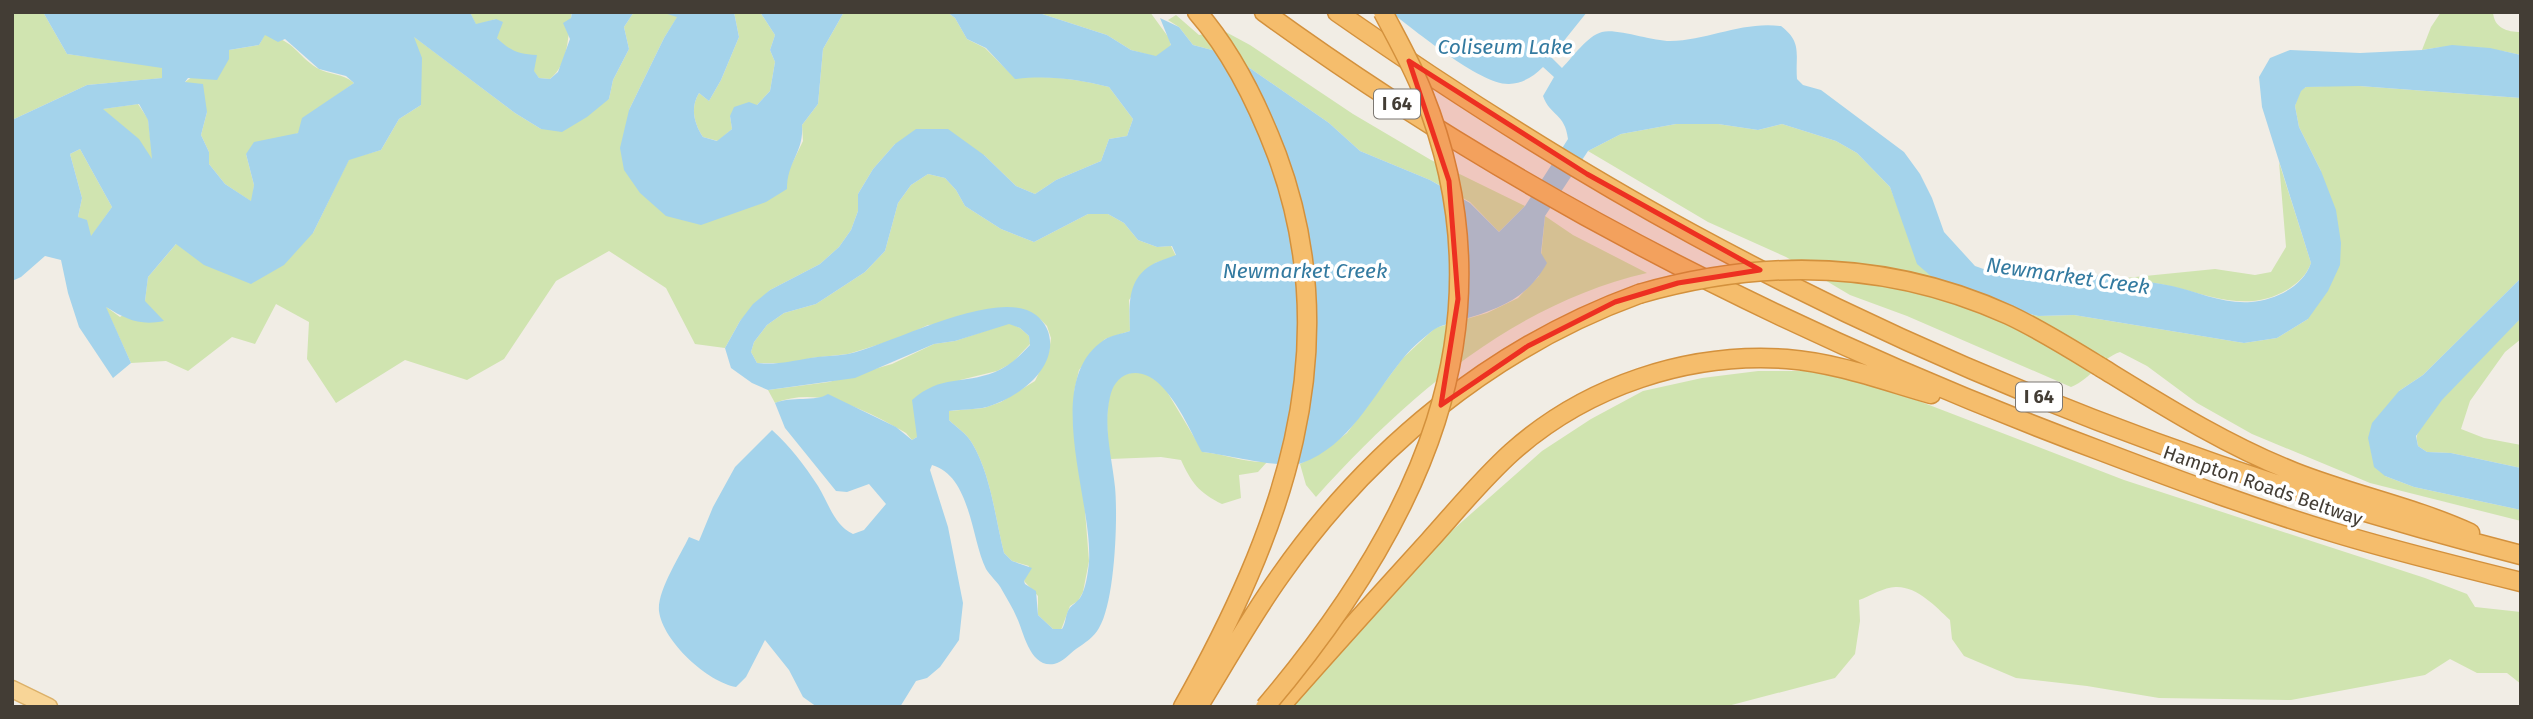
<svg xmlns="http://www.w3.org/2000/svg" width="2533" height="719" font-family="'Fira Sans',sans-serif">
  <rect width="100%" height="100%" fill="#f1ede5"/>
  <!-- green -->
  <path fill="#d0e4b0" d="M12,12H43L67,54L162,67L163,78L87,85L12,120Z
    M470,12H572C567,35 570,63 550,79L539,78L520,54L508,50L497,38L496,19L476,25Z
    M634,12H661L678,16L664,38L629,110L787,174L803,141L802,125L818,104L823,49L844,12H947L955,18L967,39L985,48L1015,78C1048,75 1077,79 1109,87L1133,119L1127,136L1109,139L1101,161L1056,180L1035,194L1016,186L984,155L895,144L873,169L858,194V211L851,230L839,247L820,264L770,290L740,321L725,348L695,344L666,288L609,251L556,281L504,359L467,380L405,360L336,403L307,359L309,322L276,304L255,344L232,337L188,371L166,361L131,363L105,306L120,317L145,301L148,277L177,243L313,233L349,159L381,150L399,119L421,105L413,36L515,113L541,129L609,99L613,80L629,49L624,27Z
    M734,12H760L775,35L770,50L775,62L770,91L757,105L730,116L732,129L718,141L703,137C694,123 690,108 699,93L709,101L721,80L739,37Z
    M1036,12H1150L1169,38L1171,46L1157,57L1131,50L1107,35Z
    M2441,12H2493C2494,28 2507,32 2521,32V55C2487,47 2456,43 2422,50L2431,27Z
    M1176,15L1199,35L1224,31L1250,45L1353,114L1431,160L1525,206L1499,232L1470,202L1430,180L1360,151L1329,123L1231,55L1193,45L1179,27L1168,20Z
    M265,34C297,42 294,53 317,68C329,75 343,73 354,83L329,101L298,133L246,154L254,185L252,202L225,184L209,164V152L201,135L207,112L185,82L229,50L259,45Z
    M2327,86H2359L2521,98V278L2423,375L2399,391L2385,476L2414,487L2521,510V521L2370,483L2252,434L2197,403L2147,366L2120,352C2098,360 2093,378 2071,387L1907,316L1850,295L1786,257L1708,222L1588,151L1621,134L1676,124H1718L1758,130L1782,124L1836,141L1857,153L1890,187L1900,213L2014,310L2038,316L2074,315L2244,343L2277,338L2308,319L2321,171L2299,127L2295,106L2300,91L2306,87Z
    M138,104L148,119L153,161L102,109Z
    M80,149L112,207L91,237L78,217L82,198L70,154Z
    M2279,162L2311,263C2307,274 2300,281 2290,288C2252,313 2214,297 2174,287C2158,283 2141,281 2125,278L2215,269L2255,275L2271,272L2286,247Z
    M928,174L945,178L956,190L965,206L1001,229L1034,242L1088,214H1108L1124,223L1138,240L1157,247L1171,246L1176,256L1155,263L1129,300L1130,331L1105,339L1079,370L1074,392L1076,449L1084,498L1089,561L1083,592L1078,601L1070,606L1061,630L1053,629L1038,615V596L1024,581L1029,566L1012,561L1004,553C995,517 991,475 972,443C967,434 956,427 949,420V411L984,408L1001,402L1035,381L1049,352L1051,338L1047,326L1039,318L928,325L900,338L848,354L811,358L792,363H757L751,352L754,342L767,325L784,313L816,304L865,272L885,251L898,203L911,185Z
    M1545,216L1573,235L1647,273C1513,304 1406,397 1316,497L1306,485L1300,464L1319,454L1347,433L1403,358L1435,328L1487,313L1518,298L1539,276Z
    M2521,318V339L2505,352L2470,401L2461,429L2484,438L2521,445V468L2451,453L2427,452L2418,446C2418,445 2416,437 2417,436C2421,415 2502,336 2521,318Z
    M1009,323L1020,328L1029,336L1030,344L1012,363L997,371L960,380L917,437L912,440L906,433C868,411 820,385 775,403L768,390L829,382L892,364L934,344L955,341Z
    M1758,371H1808L1850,380L1911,398L2124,480L2425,578L2467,594L2475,607L2521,612V684L2507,673H2477L2450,659L2425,675L2291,700L2159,698L2087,686L2016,678L1964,656L1952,639L1950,620C1936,607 1918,587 1897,587C1886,586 1870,596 1859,600L1860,621L1855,654L1835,678L1724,707H1265L1395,581L1542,451L1591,419L1643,391L1702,378Z
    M1133,372L1147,373L1163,385L1203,452C1224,454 1246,463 1267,462L1258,472L1239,475L1241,498L1222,504C1199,493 1191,482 1181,460L1161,457L1110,459C1107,439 1102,389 1121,376C1125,374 1129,374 1133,372Z"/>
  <!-- water -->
  <path fill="#a4d3eb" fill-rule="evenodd" d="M43,12H470L476,24L496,19L503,22L497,38C510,51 519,54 537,55L534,71L539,78L550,79L558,72L570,39L563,23L571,18L572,12H634L624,27L629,49L613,80L609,99L587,117L562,132L541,129L515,113L414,37L422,58L421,105L399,119L381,150L349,160L313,233L284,265L251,284L204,265L176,244L148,277L145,301L164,321C139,326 126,319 106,307L131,363L113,378L79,327L68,293L61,260L45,256L21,277L12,281V120L87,85L162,78V68L67,54ZM265,35L278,42L285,39L319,69L346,76L354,83L302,118L298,133L254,142L246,154L254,185L251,201L225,184L209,164V152L201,135L207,112L203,84L185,82L188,78L217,80L229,59V50L259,45ZM139,104L148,120L152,159L139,139L103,109ZM80,149L112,207L91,236L87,220L78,217L82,198L70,154Z
    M661,12H734L739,37L721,80L709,101L699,93C690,108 694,123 703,137L717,141L732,129L730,116L734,107L749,102L757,105L770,91L775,62L770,50L775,35L760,12H844L823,49L818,104L802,125C804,153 787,161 787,189L766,202L701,225L666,216L640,193L624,170L620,148L629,110L664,38L677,17Z
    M947,12H1036L1107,35L1131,50L1156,56L1171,45L1160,18L1179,27L1193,45L1231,55L1329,123L1360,151L1430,180L1470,203L1499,232L1525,206L1568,139C1565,113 1550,116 1543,96L1554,77L1543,67C1533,77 1523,83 1509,84C1481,85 1414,30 1391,12H1587L1551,57L1562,68C1573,57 1587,36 1602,32C1616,28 1652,41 1670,41C1709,40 1742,21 1781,26C1803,43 1795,54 1797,79L1803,85L1821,90L1904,152L1920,174L1932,198L1944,232L1975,266L1995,273C2039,276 2085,272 2129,279C2144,281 2158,283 2172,286C2198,292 2223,304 2251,302C2275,300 2303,287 2311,263L2262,107L2259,77L2270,58L2290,50L2360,53L2422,50L2452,45L2490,48L2521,55V98L2359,86L2306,87L2301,91L2295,106L2299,127L2321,171L2336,210L2341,243L2340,265L2328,291L2308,319L2277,338L2244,343L2074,315L2038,316L2014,310L1940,284L1917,264L1890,187L1857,153L1836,141L1782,124L1758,130L1718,124H1676L1621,134L1588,151L1545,216L1541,253L1547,263C1527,299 1499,309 1462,320C1452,323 1439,325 1432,331C1421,340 1409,350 1401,361C1372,397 1349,446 1302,463C1284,470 1225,454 1202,452C1188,427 1163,364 1128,374C1118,377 1112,387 1110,397C1103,427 1112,457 1115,487C1118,518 1115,602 1099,628C1094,637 1085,643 1076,649C1069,654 1063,662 1054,664C1030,668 1024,633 1017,618C1013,608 1007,599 1002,590C998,582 990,576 986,569C971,539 971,476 932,465L930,470L948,527L963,603L959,640L940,667L927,678L916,681L900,707H817L803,697L789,670L765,640L746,677L736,687C708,682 663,642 659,611C657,591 680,556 689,537L699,541L713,507L735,467L772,430C790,446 805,466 818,486C829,504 834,525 853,534L864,530L886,504L869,484L847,492L836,491L785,428L775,403C791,396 816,402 828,394L896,427L912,440L917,437L912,400C942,374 962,385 995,372C1009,366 1020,356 1030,345L1029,336L1020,328L1009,324L955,341L934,344L855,378L768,390L752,383L731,368L725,348L740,321L753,304L770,290L820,264L839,247L851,230L858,211V194L873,169L895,144L916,129H948L984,155L1016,186L1035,194L1056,180L1101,161L1109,139L1127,136L1133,119L1109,87C1077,79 1048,75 1015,79L986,48L967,39L955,18ZM928,174L945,178L956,190L965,206L1001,229L1034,242L1088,214H1108L1124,223L1138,240L1157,247L1172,246L1176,255C1169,258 1161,260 1155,263C1127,277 1129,304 1130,331C1122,334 1111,335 1104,340C1041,382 1093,500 1089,562C1088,572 1086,589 1080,598C1076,603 1072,605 1069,609C1065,616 1066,623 1062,629H1053L1038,615L1036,591L1025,584L1024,581L1032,568L1012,561L1004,553C995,517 991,475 972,443C967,434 956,427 949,420V411C961,409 975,410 987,407C1013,399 1046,378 1050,348C1051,335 1047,324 1036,315C998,286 893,344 848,354C835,356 823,356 810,358C792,361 777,365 757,363L751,352L754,342L767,325L784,313L816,304L865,272L885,251L898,203L911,185Z
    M2521,278V318L2442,400L2416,436L2418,446L2427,452L2451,453L2521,468V510L2414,487L2385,476L2374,467L2368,438L2372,423L2399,391L2423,375Z"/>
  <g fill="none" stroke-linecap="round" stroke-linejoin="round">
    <defs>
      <path id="major" d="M12,689L49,707"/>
      <path id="highway" d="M1264,12C1520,198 1806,341 2101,451C2180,481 2258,510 2339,534C2399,552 2460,567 2521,582
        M1337,12C1452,92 1570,168 1694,235C1954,376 2234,482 2521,555
        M2102,368C2164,406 2226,445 2294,472C2352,495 2413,507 2470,533
        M1183,707C1280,534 1350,352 1277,155C1258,105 1233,53 1197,12
        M1198,707C1225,663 1250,618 1280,576C1369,449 1493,347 1639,294
        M1280,707C1329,651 1379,596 1429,541C1456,511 1482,479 1512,452C1586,386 1688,352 1787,359C1837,363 1882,380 1931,394"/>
    </defs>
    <!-- major casing -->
    <use href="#major" stroke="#dcb169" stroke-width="19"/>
    <!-- highway casing -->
    <use href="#highway" stroke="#d3913d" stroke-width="21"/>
    <!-- major -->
    <use href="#major" stroke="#f8d597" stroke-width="16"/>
    <!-- highway -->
    <use href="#highway" stroke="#f5bd6c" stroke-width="18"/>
    <defs>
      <path id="highway-bridge" d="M1639,294C1764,258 1888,260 2009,315C2041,330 2071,349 2102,368
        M1265,707C1416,529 1517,327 1423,93C1412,65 1397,39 1383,12"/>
    </defs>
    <!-- highway-bridge casing -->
    <use href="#highway-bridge" stroke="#d3913d" stroke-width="21" stroke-linecap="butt"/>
    <!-- highway-bridge -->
    <use href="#highway-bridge" stroke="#f5bd6c" stroke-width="18"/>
  </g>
  <!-- marked area -->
  <path fill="#ed3021" fill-opacity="0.2" stroke="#ed3021" stroke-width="5" stroke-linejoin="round" d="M1409,61L1587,174L1760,270L1678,283L1615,302L1528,346L1441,405L1458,299L1449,181Z"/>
  <g text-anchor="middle" stroke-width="7" stroke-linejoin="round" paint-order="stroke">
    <!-- shield labels -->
    <g fill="#fff" stroke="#7b7772" stroke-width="2">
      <rect x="1374" y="89.5" width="46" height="29" rx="5"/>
      <rect x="2016" y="382.5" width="46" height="29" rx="5"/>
    </g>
    <g font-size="18" font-weight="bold" fill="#433d35">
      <text x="1397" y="110">I 64</text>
      <text x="2039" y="403">I 64</text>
    </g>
    <!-- street labels -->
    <g font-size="19" fill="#433d35" stroke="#fff">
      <text transform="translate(2263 485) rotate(19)" y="7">Hampton Roads Beltway</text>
    </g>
    <!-- water labels -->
    <g font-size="21" font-style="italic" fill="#337aa0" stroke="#fff">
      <text x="1505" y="54">Coliseum Lake</text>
      <text x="1305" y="278">Newmarket Creek</text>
      <text transform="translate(2068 276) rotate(8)" y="7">Newmarket Creek</text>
    </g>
  </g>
  <!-- border -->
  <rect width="2533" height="719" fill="none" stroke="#433d35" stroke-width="28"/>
</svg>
